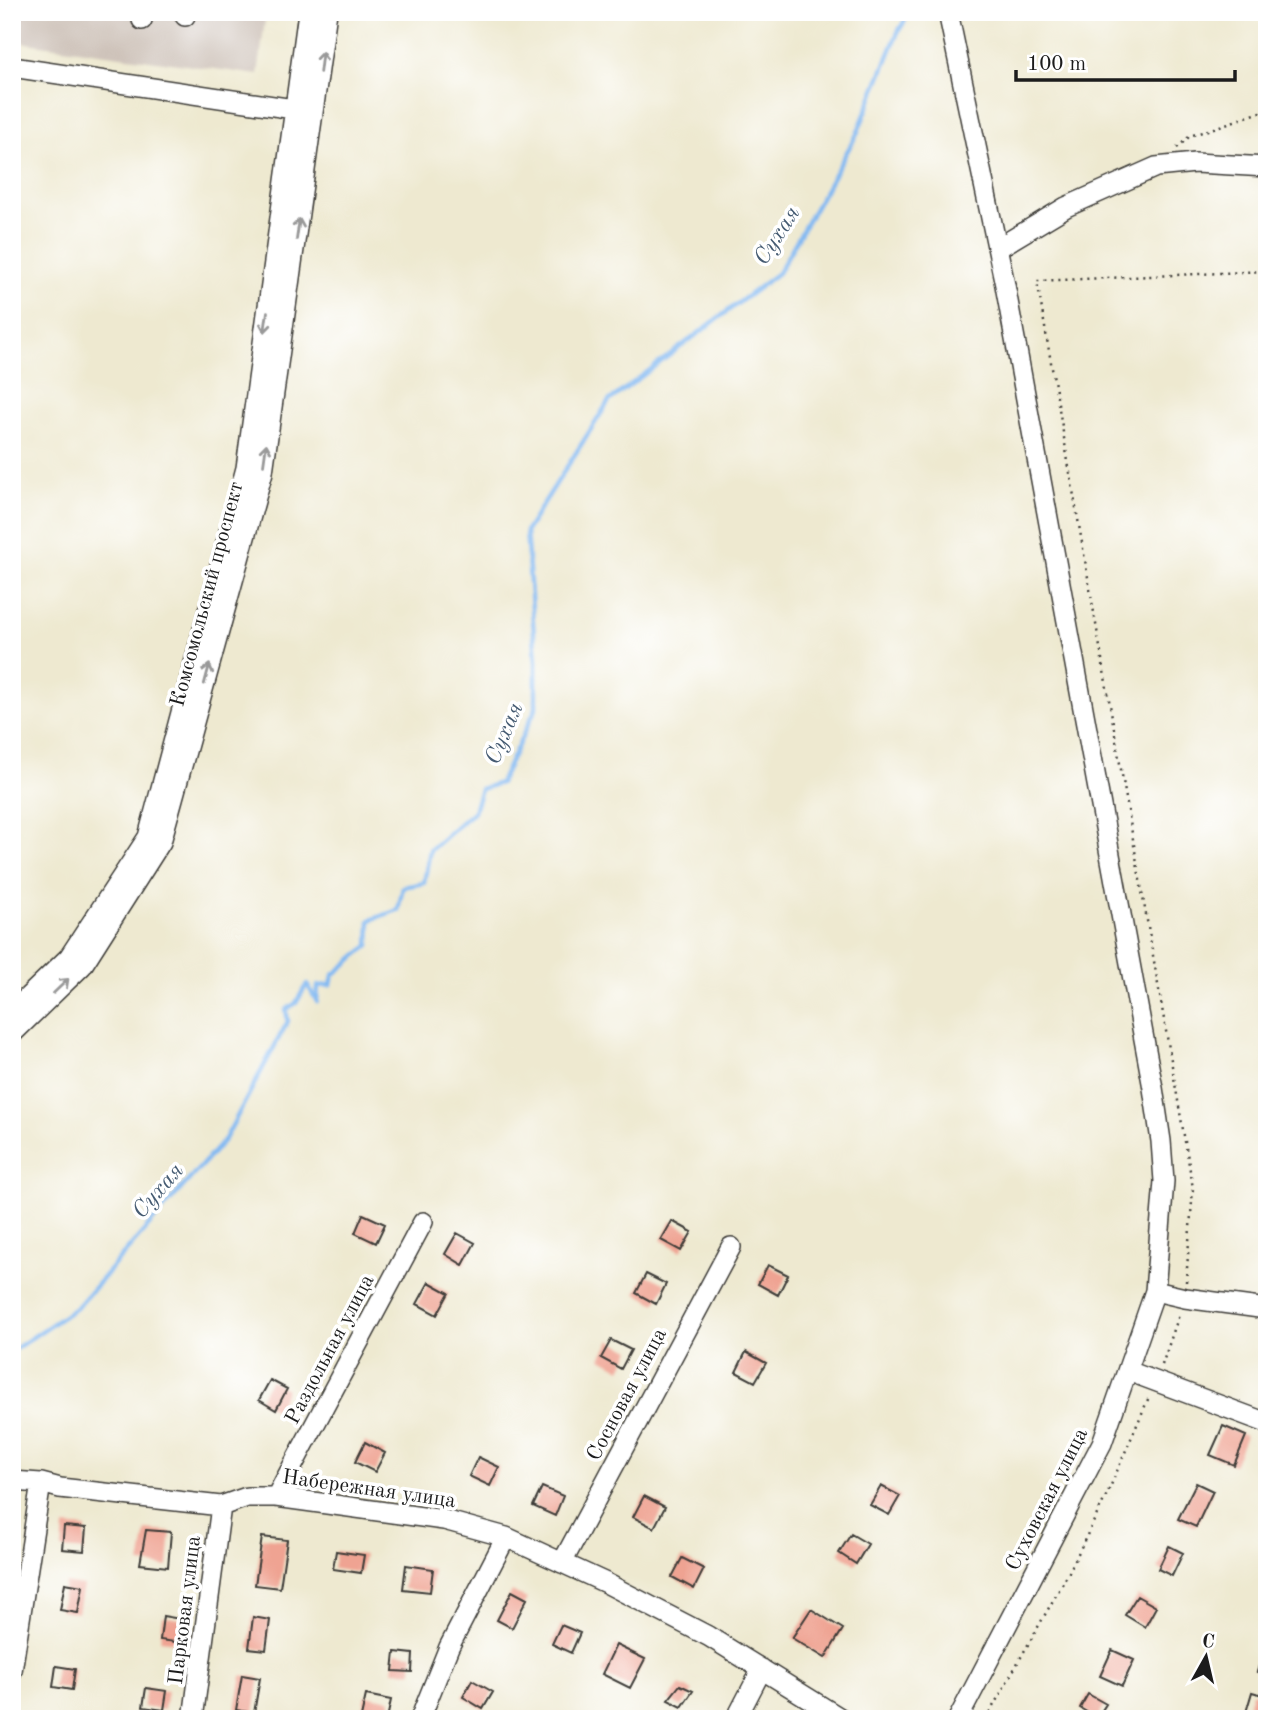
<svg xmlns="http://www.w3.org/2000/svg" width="1279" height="1731" font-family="'Old Standard TT',serif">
  <rect width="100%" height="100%" fill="#fff"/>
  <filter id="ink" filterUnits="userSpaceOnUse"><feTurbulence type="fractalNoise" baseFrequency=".0143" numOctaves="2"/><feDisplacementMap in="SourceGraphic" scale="14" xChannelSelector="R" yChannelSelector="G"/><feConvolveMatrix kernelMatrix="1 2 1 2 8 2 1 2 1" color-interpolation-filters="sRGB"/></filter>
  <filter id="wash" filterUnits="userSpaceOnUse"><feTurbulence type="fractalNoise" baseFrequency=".00686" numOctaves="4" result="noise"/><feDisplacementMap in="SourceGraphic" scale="28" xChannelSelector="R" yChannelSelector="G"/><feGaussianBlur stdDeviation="1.57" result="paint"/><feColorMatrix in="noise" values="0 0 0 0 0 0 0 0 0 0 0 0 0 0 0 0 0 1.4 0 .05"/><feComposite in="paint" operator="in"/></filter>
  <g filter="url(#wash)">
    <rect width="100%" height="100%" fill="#eee9d0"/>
    <!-- industrial -->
    <path fill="#cec2b9" d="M12,12H266L258,75L12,41Z"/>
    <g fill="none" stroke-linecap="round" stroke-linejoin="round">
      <!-- stream -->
      <path stroke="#82b9f2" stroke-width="4.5" d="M12,1351L77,1307L225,1139L288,1021L286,1010L296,1003L307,984L317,1002L318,986L331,985L333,975C347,965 354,956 369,946L370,920L398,910L403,887L424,883L430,850L474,811L481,789L500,783L536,708V661L526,531L609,401L778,273L857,134L898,32L910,12"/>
    </g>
    <g id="blocks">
      <!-- building -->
      <path fill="#efa392" d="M363,1214L385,1224L376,1243L355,1233Z
        M672,1221L692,1232L681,1251L661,1240Z
        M457,1233L475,1243L463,1265L445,1254Z
        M768,1265L788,1275L778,1295L758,1284Z
        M646,1274L666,1284L656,1304L636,1293Z
        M429,1282L449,1293L437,1315L417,1304Z
        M611,1340L631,1350L621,1369L601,1358Z
        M746,1352L766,1363L755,1382L736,1372Z
        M270,1380L287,1389L276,1410L259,1400Z
        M1223,1426L1246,1436L1234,1465L1210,1455Z
        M365,1442L385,1453L375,1472L355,1462Z
        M478,1457L499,1467L490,1486L469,1476Z
        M1196,1483L1213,1491L1196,1527L1178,1519Z
        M881,1486L900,1496L889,1515L870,1505Z
        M542,1487L563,1496L555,1516L533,1506Z
        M644,1496L665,1507L654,1528L633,1517Z
        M64,1526L86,1528L84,1551L62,1549Z
        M146,1530L171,1532L168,1567L140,1564Z
        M851,1534L868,1544L856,1564L839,1553Z
        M262,1537L287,1540L280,1588L255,1585Z
        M1169,1546L1183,1553L1172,1576L1158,1569Z
        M336,1551L364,1555L361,1573L333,1569Z
        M682,1558L704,1569L694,1589L672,1577Z
        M406,1565L433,1569L430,1592L403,1589Z
        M65,1583L83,1586L78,1613L60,1610Z
        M512,1591L527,1599L512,1628L497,1620Z
        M1137,1596L1156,1607L1145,1627L1125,1615Z
        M811,1609L843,1629L825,1658L792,1638Z
        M163,1616L186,1620L182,1643L160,1640Z
        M253,1617L270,1620L266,1650L249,1648Z
        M561,1625L580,1633L571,1653L552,1644Z
        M616,1645L645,1659L630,1688L602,1674Z
        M1264,1649L1267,1650V1674L1257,1672Z
        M1112,1650L1134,1660L1122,1686L1100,1676Z
        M395,1652L413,1654L412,1672L393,1671Z
        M56,1666L75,1669L72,1690L53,1687Z
        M242,1675L260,1678L254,1713L236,1710Z
        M472,1680L493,1692L483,1709L463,1697Z
        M680,1685L693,1691L682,1707L668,1700Z
        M146,1688L167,1691L164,1710L143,1707Z
        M1252,1692L1267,1696V1719H1244Z
        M1088,1694L1106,1704L1097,1718L1080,1708Z
        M366,1695L391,1700L387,1719L361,1717Z"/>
    </g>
  </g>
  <g filter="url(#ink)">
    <use href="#blocks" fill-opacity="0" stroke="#3c3b37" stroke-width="2"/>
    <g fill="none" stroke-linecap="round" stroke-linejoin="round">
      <defs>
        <path id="minor" d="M185,12V16
          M948,12L1005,285L1153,1088L1161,1141L1164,1181L1155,1291L1102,1443L958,1719
          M142,20L143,12
          M12,67L307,111
          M998,248L1066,207L1156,167L1195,163L1267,167
          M12,1012L69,957L148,837L246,468L308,12
          M12,1034L82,966L161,842L263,472L327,12
          M1155,1291L1185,1298L1267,1309
          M1128,1371L1267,1423
          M12,1481L41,1483L60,1488L221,1506L247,1497H276L444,1520L506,1537L606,1583L708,1636L842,1719
          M276,1497L423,1222
          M562,1563L731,1247
          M12,1671L41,1483
          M193,1719L221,1506
          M420,1719L449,1647L506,1537
          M736,1719L762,1669"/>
      </defs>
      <!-- minor casing -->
      <use href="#minor" stroke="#3c3b37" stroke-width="22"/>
      <!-- path -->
      <path stroke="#3c3b37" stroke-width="2.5" stroke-dasharray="2 5" stroke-linecap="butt" d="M1177,148L1190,136L1267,110
        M1186,1282L1193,1188L1037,281L1267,271
        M1162,1365L1179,1315
        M986,1719L1068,1574L1108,1492L1149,1397"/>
      <!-- minor -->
      <use href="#minor" stroke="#fff" stroke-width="19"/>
    </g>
    <!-- one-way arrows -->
    <defs><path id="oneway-shaft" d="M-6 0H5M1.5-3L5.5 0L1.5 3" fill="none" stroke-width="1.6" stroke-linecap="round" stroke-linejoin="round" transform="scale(1.75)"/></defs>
    <g stroke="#999">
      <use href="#oneway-shaft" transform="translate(321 62) rotate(-83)"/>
      <use href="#oneway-shaft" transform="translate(298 229) rotate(-82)"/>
      <use href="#oneway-shaft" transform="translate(266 322) rotate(98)"/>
      <use href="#oneway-shaft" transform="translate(265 454) rotate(-82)"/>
      <use href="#oneway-shaft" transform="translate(207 674) rotate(-75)"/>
      <use href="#oneway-shaft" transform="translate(61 986) rotate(-44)"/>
    </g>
  </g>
  <g text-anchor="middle" stroke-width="7" stroke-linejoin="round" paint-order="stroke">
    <!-- street labels -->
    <g font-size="21" fill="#1c1c1c" stroke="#fff">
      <text transform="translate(206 594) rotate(-75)" y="7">Комсомольский проспект</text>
      <text transform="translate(329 1349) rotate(-62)" y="7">Раздольная улица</text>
      <text transform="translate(626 1394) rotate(-62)" y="7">Сосновая улица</text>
      <text transform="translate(369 1488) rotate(8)" y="7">Набережная улица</text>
      <text transform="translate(1046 1499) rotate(-63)" y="7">Суховская улица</text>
      <text transform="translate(184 1610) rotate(-83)" y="7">Парковая улица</text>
    </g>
    <!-- water labels -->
    <g font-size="23" font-style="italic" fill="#455b72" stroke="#fff">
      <text transform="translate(776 235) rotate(-57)" y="8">Сухая</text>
      <text transform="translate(503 733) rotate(-67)" y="8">Сухая</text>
      <text transform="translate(157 1190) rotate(-49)" y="8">Сухая</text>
    </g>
  </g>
  <!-- margin -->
  <rect width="1279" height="1731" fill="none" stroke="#fff" stroke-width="42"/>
  <!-- north arrow -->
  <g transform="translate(1206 1657) rotate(8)" stroke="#ffffff" stroke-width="5" paint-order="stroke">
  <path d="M0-5L12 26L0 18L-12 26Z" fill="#1c1c1c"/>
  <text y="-10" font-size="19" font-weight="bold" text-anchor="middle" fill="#1c1c1c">С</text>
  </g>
  <!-- scale -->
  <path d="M1016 70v10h219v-10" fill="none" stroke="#1c1c1c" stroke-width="3.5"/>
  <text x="1027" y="70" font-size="21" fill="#1c1c1c" stroke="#ffffff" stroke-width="5" paint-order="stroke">100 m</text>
</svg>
